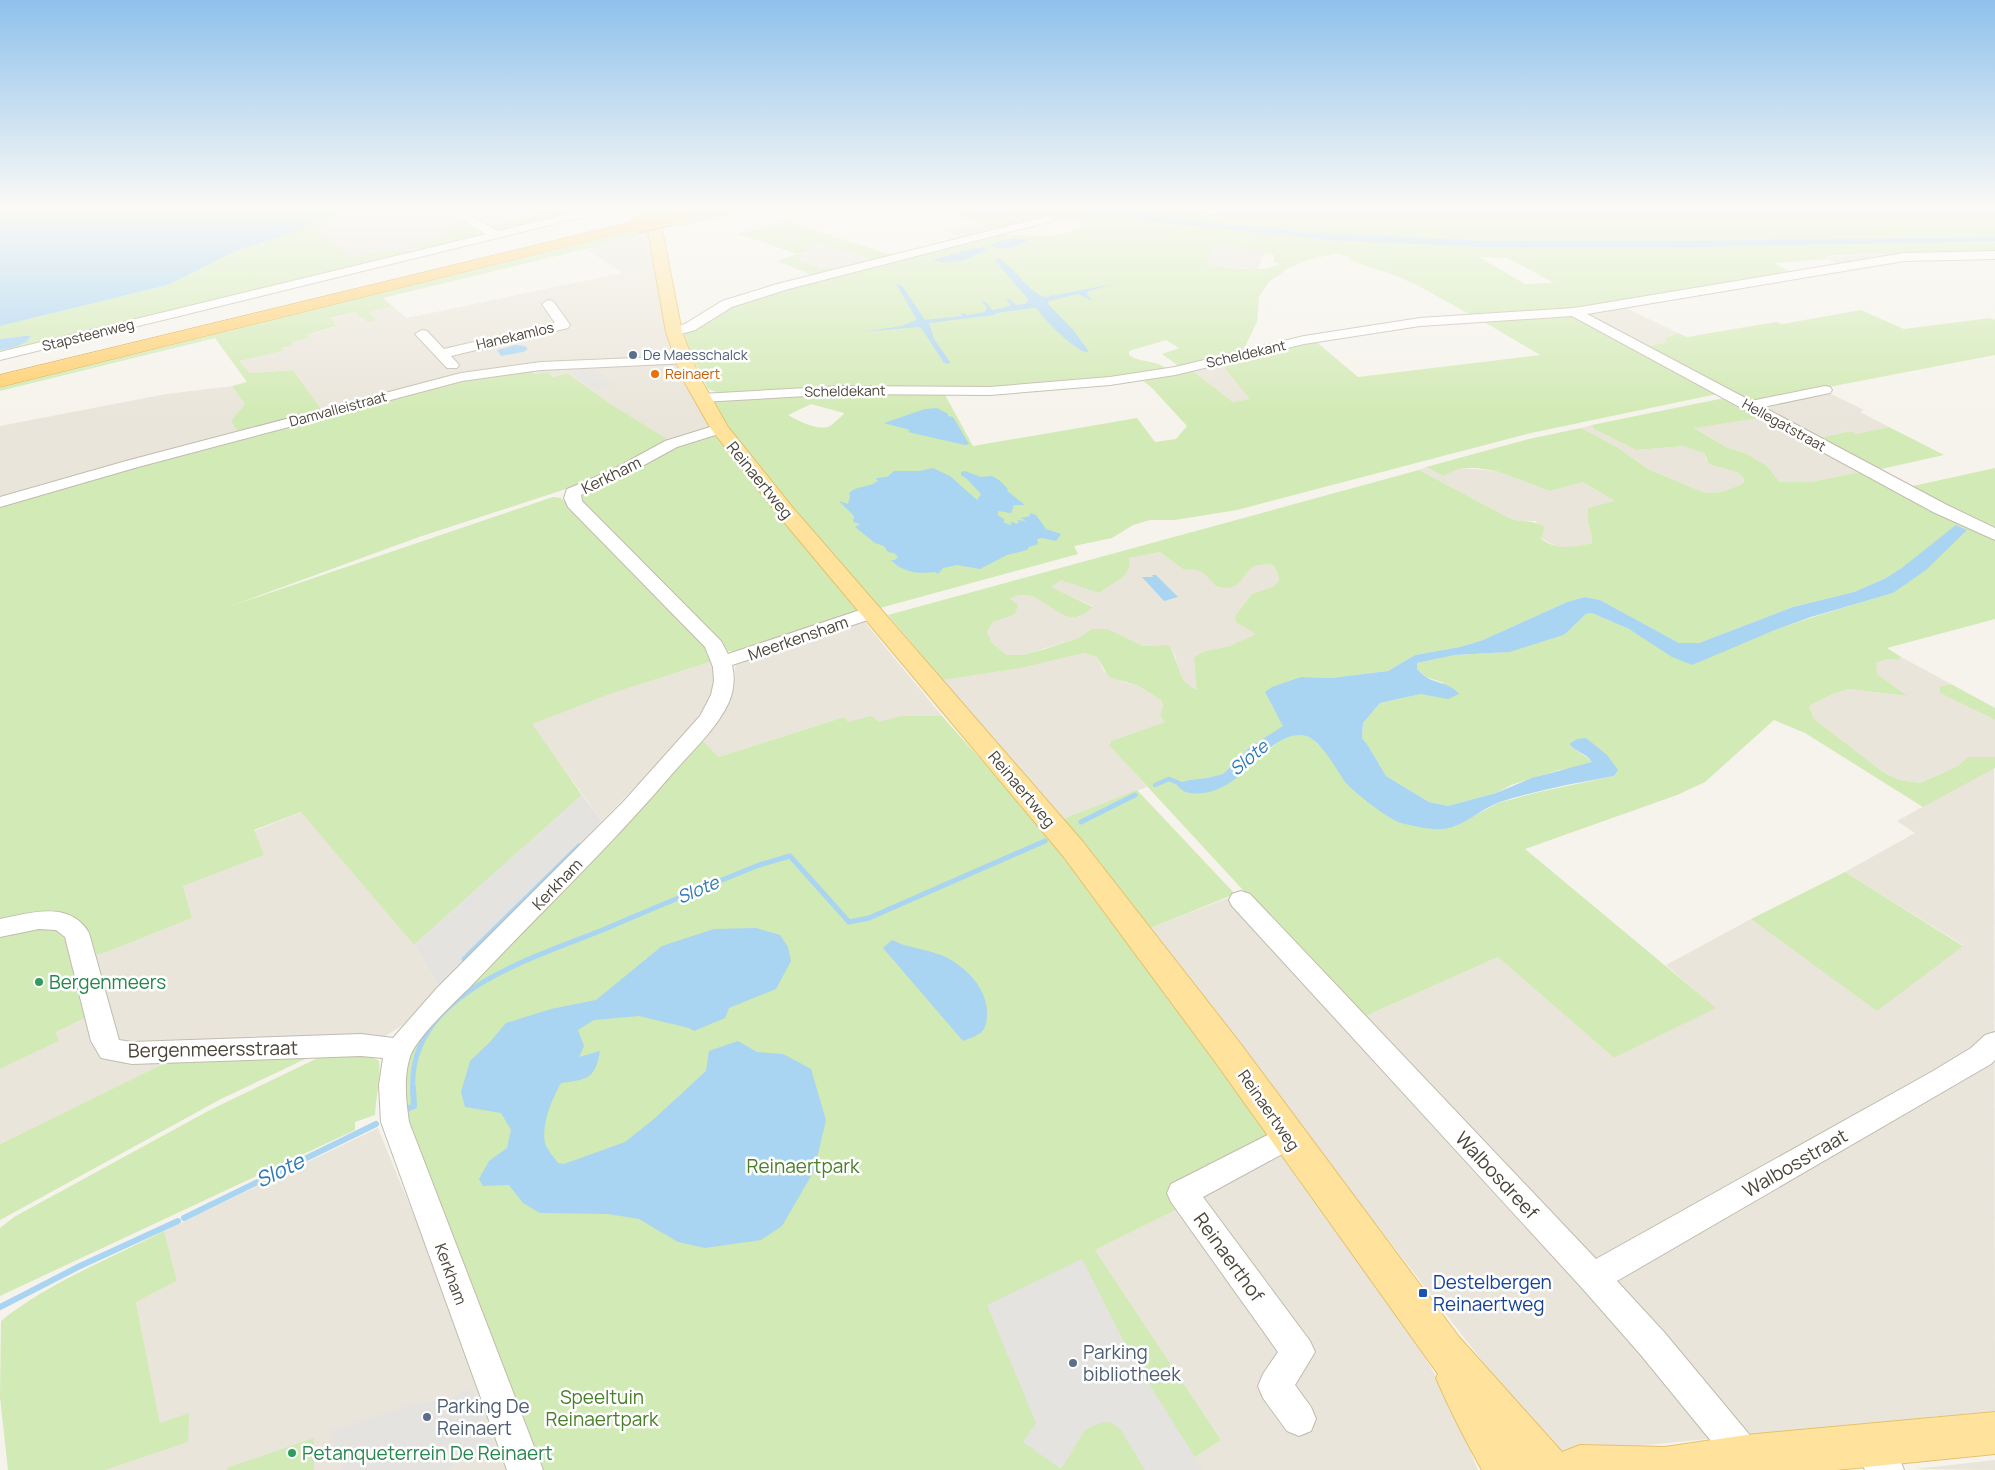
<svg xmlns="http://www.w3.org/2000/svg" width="1995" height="1470" font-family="Manrope,sans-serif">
  <rect width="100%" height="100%" fill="#f6f3ec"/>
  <!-- residential -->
  <path fill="#eae5da" d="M975,224L1000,230L965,240L946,230Z
    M648,227L657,288L664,322L710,428L669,440L612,405L567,373L553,377L548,372L535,374L527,369L323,412L293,370L250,373L239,361L282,351V348L290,342L308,338L306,335L335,327L330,319L355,312L368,322L369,312L392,306L407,318L622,273L586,249L639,236L637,230Z
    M818,243L879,262L837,271L825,267L820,268L795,259L798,254L809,250L803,248Z
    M1912,253L1843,266L1827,259L1826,257Z
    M1622,306L1678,333L1669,336L1670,342L1644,347L1582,314Z
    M1221,364L1251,399L1233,402L1193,371Z
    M233,386L245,404L231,421L239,434L0,500V426L166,394Z
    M1827,392L1864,410L1860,412L1889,427L1856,434L1850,431L1814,439L1759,407Z
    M1765,417L1865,471L1811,482H1780L1766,465L1745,453L1728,448L1693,427Z
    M1592,425L1594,429L1636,450L1684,446L1698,450L1704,453L1706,460L1721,468L1739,473L1745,480L1742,484L1722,492L1705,493L1648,469L1617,447L1581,428Z
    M1426,467L1443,476L1461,468L1496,471L1550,491L1583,482L1616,501L1588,522L1592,537V543L1569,548L1556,546L1540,538L1536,521H1522L1511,519L1419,470Z
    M1160,552L1184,570L1193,568L1204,573L1245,575L1247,570L1259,564L1273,565L1278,574L1279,580L1274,586L1252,594L1235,616L1241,625L1257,634L1230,646L1205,651L1194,663L1197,672V690L1188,687L1179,673L1175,655L1169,645L1143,646L1108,629H1092L1078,638L1023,655H1007L992,643L987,632L993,622L1015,613L1010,599L1016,595L1024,594L1039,599L1067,616L1079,617L1093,606L1050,587L1061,579L1099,593L1123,577L1130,567L1129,558Z
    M864,621L942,716H901L879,723H848L844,717L719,757L699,737L727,704L733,690L735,666L740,661Z
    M1084,653L1097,657L1104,671L1123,682L1139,686L1161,700L1163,705L1160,716L1165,722L1111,741L1109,744L1147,787L1058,821L943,680L1021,668Z
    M1901,657L1951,684L1939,687L1940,693L1995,720V757H1968L1958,766L1920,783L1899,780L1883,772L1814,719L1809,706L1833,694L1849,689L1906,696L1877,674L1876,667V663L1888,659L1898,660Z
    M716,660L713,699L660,761L602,821L531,724L610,694Z
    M1994,767L1995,1411L1554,1454L1148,929L1243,892L1361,1018L1498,957L1614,1058L1715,1008L1666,965L1751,919L1877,1010L1963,945L1845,872L1915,833L1897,821Z
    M302,812L414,945L439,987L403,1025L382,1038L150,1046L114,1040L93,955L107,952L192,918L183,886L263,855L254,831Z
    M87,1017L101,1058L171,1060L0,1144V1069L59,1041L56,1032Z
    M378,1128L423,1238L509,1470H106L188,1442L160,1423L136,1302L177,1281L164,1231Z
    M1283,1152L1402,1317L1448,1398L1478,1470H1203L1195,1457L1221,1440L1095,1250L1198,1199Z
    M1995,1460V1470L1915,1469Z"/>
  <!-- industrial -->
  <path fill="#e6e2dd" d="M347,209H582L430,246L410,250L373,252L352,258L315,230Z
    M1215,245L1265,250L1258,270L1205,264Z"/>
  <!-- green -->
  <path fill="#d2eab5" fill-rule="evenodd" d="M334,209H347L315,230L352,258C368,253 396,247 412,251L414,254L0,354V350L13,347L24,336L0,339V326L168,285L238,250L299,231Z
    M563,209L566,215L501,231L490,227Z
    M720,209H753L679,227L663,223Z
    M943,209H1075L1163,223L1326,240L1483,247H1700L1995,241V258L1912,253L1832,255L1826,257L1827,259L1774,263L1794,274L1565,311L1473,316L1415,284L1391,274L1363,265L1351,260L1348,256L1336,253L1304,261L1287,269L1269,282L1259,297L1257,322L1242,353C1222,353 1200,362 1180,367L1162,354L1179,348L1166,340L1129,351V355C1141,364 1157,359 1168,370L1130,376L1004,388L719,393L708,389L683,337L686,332L736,303L879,262L818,243L804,248L810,250L799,254L802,256L796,259L820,268L825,267L837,270L817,277L777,261L797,254L738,234L786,221L898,257L985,234L1052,236L1077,230L1085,223L1049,217L1000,230L990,229ZM1215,245L1264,250V253L1274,255V262L1280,264C1256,274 1231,267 1206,264ZM1479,257L1508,258L1554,283L1525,284Z
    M1114,209H1995V237C1800,238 1605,247 1410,238C1311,234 1212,224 1114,209Z
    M469,226L486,236L425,251L412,245L446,236L450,230Z
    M637,230L639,236L383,298L392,306L369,312L376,320L367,322L355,312L331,318L336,326L306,335L309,338L291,342L294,345L282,348L283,351L239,361L250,373L293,370L323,412L239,434L231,421L245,404L232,386L247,382L215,338L0,391V386Z
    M1861,310L1904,329L1990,318L1995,320V355L1750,402L1644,347L1669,342L1665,340L1666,338L1678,333L1687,337L1776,322L1782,324Z
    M1571,314L1717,394L1531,433L1237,510L1175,520H1150L1133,525L1112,538L1074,546L1078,554L880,608L783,496L745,450L711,400L852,392L944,393L973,446L1137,418L1155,442L1176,439L1187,426L1152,388L1142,380L1193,371L1233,402L1250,399L1221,364L1314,340L1358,377L1540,355L1479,319ZM811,404L844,413V414C839,418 833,425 828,427C816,430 798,421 788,415Z
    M527,369L535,374L548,372L553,377L567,373L612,405L669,440L610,472L578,485L419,537L231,606L553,497L561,498L707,647L716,660L610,694L532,724L582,795L414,945L301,812L254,830L264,855L183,886L192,918L107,952L93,955L73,917L53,910L0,924V505L457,380Z
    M1719,399H1731L1765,417L1694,428L1728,448L1745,453L1766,465L1780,482H1811L1865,471L1995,539V619L1887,648L1901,657L1898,660L1888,659L1876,663L1877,674L1907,696L1849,689L1833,694L1809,706L1814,719L1883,772L1899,780L1920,783L1958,766L1968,757H1995V768L1923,807L1805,733L1774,720L1705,782L1677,795L1525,849L1716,1008L1614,1058L1498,957L1361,1018L1109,745L1111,741L1165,722L1160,716L1163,705L1161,700L1139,686L1109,677L1097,657L1084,653L1021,668L943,680L888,615L1419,470L1511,519C1523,522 1534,520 1544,527L1543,534L1540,538C1556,551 1573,547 1592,543V537L1588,522V508L1615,501L1583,482L1550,491L1496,471L1477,468H1461L1443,476L1426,467L1529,439L1581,428L1617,447L1648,469L1705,493L1722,492L1742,484L1745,480L1739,473L1709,464L1704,453L1684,446L1636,450L1594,429L1592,425ZM1160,552L1184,570C1200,567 1206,575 1216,586C1219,587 1225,588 1228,588C1250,584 1239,561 1273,565L1278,574L1279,580L1274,586L1252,594L1235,616L1236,622L1256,634L1230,646L1205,651L1194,657L1197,690C1177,683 1179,661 1169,645L1143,646L1108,629H1092L1078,638L1045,649L1023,655H1007L992,643L987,632L993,622L1015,614L1018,605L1010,599C1036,581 1058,625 1080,616C1085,614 1089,609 1093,607L1051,587L1061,580L1099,593L1123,577L1130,567L1129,558ZM1903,567L1893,593C1825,613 1756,633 1692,665L1629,629L1592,613L1586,614L1564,635L1510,652L1455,655L1417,663V669L1426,677L1444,683L1421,694L1380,703L1363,723L1362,738L1367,744L1386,776L1429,802L1448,806L1496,793L1511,785L1559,770L1574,768L1592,762C1585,754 1576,752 1569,744L1578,739L1614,776L1539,792L1498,803L1456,826L1441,829L1399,822L1347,784L1327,753L1312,739L1303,734L1294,735L1279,741L1240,776L1176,785L1189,780L1207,778L1223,774L1249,748L1284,726L1265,692L1301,677L1331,678L1388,671L1415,655L1460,647L1483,640L1567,602L1585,597L1600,600L1679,643H1699L1793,607L1854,592L1886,578Z
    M1889,427L1944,455L1872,471L1814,439L1851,431L1856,434Z
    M715,434L856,607L859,611L737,652L728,651L723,643L581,503L579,495L675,446Z
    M1995,468V532L1904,488Z
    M1951,684L1995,708V720L1940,693L1939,687Z
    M871,716L879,722L901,716H942L1063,852L1283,1152L1198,1199L1095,1250L1221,1440L1195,1457L1203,1470H538L400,1118V1066L420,1027L699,737L719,757L844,717L848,722Z
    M1137,790L1235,894L1148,929L1058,821Z
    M1845,872L1963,946L1877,1011L1751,919Z
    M50,927L60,930L69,946L87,1017L56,1032L59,1041L0,1069V933Z
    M318,1053L221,1099L0,1220V1144L171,1060Z
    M369,1055L379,1061C381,1078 376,1097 375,1115L355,1122V1130L0,1296V1228L14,1217L210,1110L322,1056Z
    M164,1231L177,1281L136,1302L160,1423L189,1413L188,1442L106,1470H8L0,1397L1,1321C46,1284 111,1258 164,1231Z
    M314,1438V1470H227V1468Z"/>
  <!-- parking -->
  <path fill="#e5e3e0" d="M589,367L616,384L597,390L570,372Z
    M582,795L602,821L439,987L414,945Z
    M1082,1259L1129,1352L1203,1470H1145L1121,1430L1111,1422L1099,1423L1085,1430L1061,1469L1023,1442L1036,1423L987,1305Z
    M471,1387L493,1442L446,1470H343L330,1431L408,1405L452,1398Z"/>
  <!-- water -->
  <path fill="#a9d4f2" d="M9,209H334L299,231L238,250L168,285L0,326V211Z
    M1075,209H1114L1235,225L1309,232L1487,241H1670L1995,237V241L1700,247H1483L1326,240L1163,223Z
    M1013,238L1029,240C1021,246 1000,252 991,246L995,243Z
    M984,247L988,249C972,258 951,267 933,260L975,248Z
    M998,258C1013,266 1031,295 1045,297L1113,284L1086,292L1092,301L1078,294L1049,301L1048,304L1075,332L1089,352C1078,355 1043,318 1036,308H1032L996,313L994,315L929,323L934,339L950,362L949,364L944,363L922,329L919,327L861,332L902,326L916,320V318L896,284H898L903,287L925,320L962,316L961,313L968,315L985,312L987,307L981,301L986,302L992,310L1011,306L1006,298L1009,299L1016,305L1025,304L1028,301L1027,298L999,265L995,260Z
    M24,336H31C25,346 11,348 0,350V339Z
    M515,345L525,346L528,349L523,352L501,356L497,350Z
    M937,408L948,414V416L953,417L969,444L965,445L908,432L910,430L884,423L925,409Z
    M933,468L950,476L977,500L981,494L967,479L961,475V472L965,471L981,477L992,476L999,480L1008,489L1007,491L1025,505H1014L1011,513L998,511V515L1005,520L1003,522L1010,525L1012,524L1010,522H1013L1016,524L1019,522L1017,520L1026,521L1021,518L1030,516V513L1036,515L1046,529L1061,534L1056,541L1042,538L1037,539L1038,544L1029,547L1027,550L1007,555L980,569L957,565L943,568L938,574L935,572C919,574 903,573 891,560H895L898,557L894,553L888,552L884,546L875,543L855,527L860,524L853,522L854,516L839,501L848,504L850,496L849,493C858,485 868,488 878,481L876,478L887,477L894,471H920Z
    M1956,525L1967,530L1926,570L1893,593L1811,617L1775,630L1692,665L1672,657L1629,629L1592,613L1586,614L1564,635L1510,652L1455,655L1417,663V669C1419,671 1423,675 1426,677C1437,684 1451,683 1459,694L1448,699L1421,694L1380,703L1363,723L1362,738L1367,744L1386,776L1429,802L1448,806L1496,793L1532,778L1592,762C1586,753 1576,752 1569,744L1577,739L1586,738L1607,755L1618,770L1614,776C1576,783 1537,790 1500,802C1480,809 1463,828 1442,829C1429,830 1413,826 1401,823C1388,819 1355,793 1346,783C1336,770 1319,735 1301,735C1266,734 1244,789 1203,793C1190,794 1184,794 1176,784L1189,780L1207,778L1223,774L1249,748L1283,726L1265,692L1272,687L1301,677L1331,678L1388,671L1415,655L1460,647L1483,640L1567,602L1585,597L1600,600L1679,643H1699L1793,607L1854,592L1886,578L1903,567Z
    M1152,575H1156L1178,597L1164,601L1142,577H1153Z
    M756,928L780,935L788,947L791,961L776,989L729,1008L725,1018L694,1031L689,1028L639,1016L594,1020L578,1030L584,1046L579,1057L600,1051C595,1080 587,1079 561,1083C552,1099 541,1124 545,1143C547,1150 554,1157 558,1163L564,1164L625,1142L654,1119L706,1071L709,1051L738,1041L757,1052L783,1054L811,1069L826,1120L814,1171L782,1226L761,1240L705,1248L678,1242L639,1219L608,1214L540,1213L523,1203L509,1185L483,1186L479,1179L489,1161L507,1148L511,1130L501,1113L465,1107L461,1092L470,1061L490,1042L506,1023L551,1009L596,1000L662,946L714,929Z
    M892,940C908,948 925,949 941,955C963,964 987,987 987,1012C987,1033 981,1034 963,1041L883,948Z"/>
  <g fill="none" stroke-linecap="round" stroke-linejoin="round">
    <!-- stream-far2 -->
    <path stroke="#a9d4f2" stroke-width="4.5" d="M1155,785L1169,779L1184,785"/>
    <!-- stream-far1 -->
    <path stroke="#a9d4f2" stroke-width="5" d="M1081,822L1135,795
      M464,959L579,846
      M413,1089C407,993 534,958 605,929C656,907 707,886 759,865L790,856L849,922L869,918L1045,841"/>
    <!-- stream -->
    <path stroke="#a9d4f2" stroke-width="6" d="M402,1111L414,1106L413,1088
      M184,1218L376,1124
      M0,1307L80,1266L178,1221"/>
    <defs>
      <path id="minor" d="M452,209H462L465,213L498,231L590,209H609L603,212L0,360V352L486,234L456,217Z
        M1206,209H1218L1213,214L1209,215L1203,212Z
        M1048,216L1054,219L1052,221L785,290L732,307L695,330L674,336L667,332L669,329L685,324L722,301L777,284Z
        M1995,251V259L1904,261L1587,314L1751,401L1825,386L1830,387L1832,390L1830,393L1763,407L1945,504L1995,528V540L1933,512L1572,316L1420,326L1304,344L1175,375L1110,385L990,395L843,394L702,402L697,401L695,398L697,395L702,394L843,386L990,387L1110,377L1175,367L1304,336L1420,318L1574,308L1904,253Z
        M548,300L553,301L568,322L570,325L568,328L451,356L459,365L457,368H447L415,334L422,330L427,331L444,349L555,323L542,304Z
        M683,356L688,357L690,360L688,363L541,370L462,381L138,467L0,507V497L126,461L461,373L541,362Z
        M720,424L725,426L728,429L725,432L677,447L626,475L584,493L581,495L582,501L721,641L728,654L866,608L873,606L880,608L882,612L880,616L732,665C735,678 734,690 729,702C716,730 692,751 672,774C609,848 538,915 471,986C455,1002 420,1034 411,1054C403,1075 406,1101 409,1122L543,1470H507L381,1122L379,1085L383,1058L361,1056L132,1064L101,1058L91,1041L65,937L56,930L39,929L0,937V919C30,913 70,900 89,933L119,1040L132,1042L361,1034L393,1038L437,988L624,801L700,716L711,695L714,681L713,667L705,647L568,507L564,498L567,489L572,487L614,469L665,441Z
        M1241,891L1250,894L1596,1259L1933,1071L1971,1048L1985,1035L1995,1032V1060L1991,1064L1617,1281L1664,1332L1758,1445L1764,1457L1758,1469H1734L1640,1354L1582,1288L1232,906L1229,900L1232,894Z
        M1287,1125L1297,1128L1302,1137L1297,1146L1203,1197L1310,1341L1315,1352L1295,1385L1311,1407L1316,1419L1311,1431L1299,1436L1287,1431L1263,1398L1258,1386L1263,1374L1278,1352L1171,1202L1167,1193L1171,1184Z
        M1869,1427L1881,1433L1899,1457L1904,1470H1865L1851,1445L1857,1433Z"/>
      <path id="major" d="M644,209H658L682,332L699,376L728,427L793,508L1083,842L1240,1043L1459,1337L1562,1452L1580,1445L1665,1447L1746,1435L1995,1412V1454L1836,1470H1482C1465,1440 1450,1410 1436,1378L1438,1374L1216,1063L1063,856L779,516L711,429L681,376L666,332Z"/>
      <path id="highway" d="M687,209H710L708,212L671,221L666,220L664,217L666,214Z
        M636,221L641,222L643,225L641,228L0,387V375Z"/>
    </defs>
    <!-- minor casing -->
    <use href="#minor" stroke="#c2bbae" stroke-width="2"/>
    <!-- major casing -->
    <use href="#major" stroke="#e6c16a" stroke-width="2"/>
    <!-- highway casing -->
    <use href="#highway" stroke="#e0a43c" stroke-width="1"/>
    <!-- minor -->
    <use href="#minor" fill="#fff" fill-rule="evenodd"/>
    <!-- major -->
    <use href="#major" fill="#ffe39c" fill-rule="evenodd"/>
    <!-- highway -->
    <use href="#highway" fill="#ffcf6e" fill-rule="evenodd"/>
    <defs>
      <path id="highway-bridge" d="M636,225L671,217"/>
    </defs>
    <!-- highway-bridge casing -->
    <use href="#highway-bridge" stroke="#e0a43c" stroke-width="18" stroke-linecap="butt"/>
    <!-- highway-bridge -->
    <use href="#highway-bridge" stroke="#ffcf6e" stroke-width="16"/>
  </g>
  <!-- sky -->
  <linearGradient id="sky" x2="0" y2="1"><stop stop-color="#8fc1ec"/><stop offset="0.5" stop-color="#fbfaf6"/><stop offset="1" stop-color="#fbfaf6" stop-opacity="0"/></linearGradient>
  <rect width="1995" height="415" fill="url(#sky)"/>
  <!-- markers -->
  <g fill="#5c6f8a" stroke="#fff" stroke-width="2">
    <circle cx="633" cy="355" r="5"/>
    <circle cx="1073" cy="1363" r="5"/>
    <circle cx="427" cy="1417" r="5"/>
  </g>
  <circle fill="#e8710a" stroke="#fff" stroke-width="2" cx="655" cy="374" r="5"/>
  <g fill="#2e9e5b" stroke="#fff" stroke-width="2">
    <circle cx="39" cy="982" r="5"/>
    <circle cx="292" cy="1453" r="5"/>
  </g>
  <rect fill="#1a4fb4" stroke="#fff" stroke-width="2" x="1418" y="1288" width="10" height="10" rx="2.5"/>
  <g text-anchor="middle" stroke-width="5" stroke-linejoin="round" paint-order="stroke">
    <!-- far-street labels -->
    <g font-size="14" fill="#4b4439" stroke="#fff">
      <text transform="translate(88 335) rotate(-14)" y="5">Stapsteenweg</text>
      <text transform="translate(515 336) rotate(-13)" y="5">Hanekamlos</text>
      <text transform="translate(1246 354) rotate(-13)" y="5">Scheldekant</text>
      <text transform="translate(845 391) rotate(-1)" y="5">Scheldekant</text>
      <text transform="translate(338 409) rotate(-15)" y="5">Damvalleistraat</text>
      <text transform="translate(1784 425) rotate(29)" y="5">Hellegatstraat</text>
    </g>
    <!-- far-service labels -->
    <g font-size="14" fill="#4e5e75" stroke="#fff" text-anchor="start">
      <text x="643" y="360">De Maesschalck</text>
    </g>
    <!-- far-food labels -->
    <g font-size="14" fill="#c56008" stroke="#fff" text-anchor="start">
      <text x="665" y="379">Reinaert</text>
    </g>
    <!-- street labels -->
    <g font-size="16" fill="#4b4439" stroke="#fff">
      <text transform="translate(611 475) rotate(-26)" y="6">Kerkham</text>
      <text transform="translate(760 480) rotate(51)" y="6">Reinaertweg</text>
      <text transform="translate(798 638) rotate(-19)" y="6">Meerkensham</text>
      <text transform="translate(1022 789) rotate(50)" y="6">Reinaertweg</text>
      <text transform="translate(557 884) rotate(-46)" y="6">Kerkham</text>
      <text transform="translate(1269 1110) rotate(55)" y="6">Reinaertweg</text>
      <text transform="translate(451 1274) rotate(70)" y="6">Kerkham</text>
    </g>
    <!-- water labels -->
    <g font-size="18" font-style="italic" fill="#2e7ab2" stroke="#fff">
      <text transform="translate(1249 758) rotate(-40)" y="6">Slote</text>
      <text transform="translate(698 890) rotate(-23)" y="6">Slote</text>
    </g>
    <!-- near-leisure labels -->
    <g font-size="19" fill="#27864d" stroke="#fff" text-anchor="start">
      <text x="49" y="989">Bergenmeers</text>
      <text x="302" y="1460">Petanqueterrein De Reinaert</text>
    </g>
    <!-- near-street labels -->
    <g font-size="19" fill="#4b4439" stroke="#fff">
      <text transform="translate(213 1049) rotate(-1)" y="7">Bergenmeersstraat</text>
      <text transform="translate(1795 1163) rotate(-30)" y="7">Walbosstraat</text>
      <text transform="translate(1497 1175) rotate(47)" y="7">Walbosdreef</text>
      <text transform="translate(1229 1257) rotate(54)" y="7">Reinaerthof</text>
    </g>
    <!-- near-park labels -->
    <g font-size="19" fill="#4a7f2a" stroke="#fff">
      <text x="803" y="1173">Reinaertpark</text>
      <text x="602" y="1404">Speeltuin<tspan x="602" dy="22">Reinaertpark</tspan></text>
    </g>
    <!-- near-transit labels -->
    <g font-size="19" fill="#164399" stroke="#fff" text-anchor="start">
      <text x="1433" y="1289">Destelbergen<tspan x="1433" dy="22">Reinaertweg</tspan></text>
    </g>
    <!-- near-service labels -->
    <g font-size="19" fill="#4e5e75" stroke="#fff" text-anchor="start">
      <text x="1083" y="1359">Parking<tspan x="1083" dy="22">bibliotheek</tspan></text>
      <text x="437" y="1413">Parking De<tspan x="437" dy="22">Reinaert</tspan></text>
    </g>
    <!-- near-water labels -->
    <g font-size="21" font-style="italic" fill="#2e7ab2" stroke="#fff">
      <text transform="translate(280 1171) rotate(-26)" y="7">Slote</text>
    </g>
  </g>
</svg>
